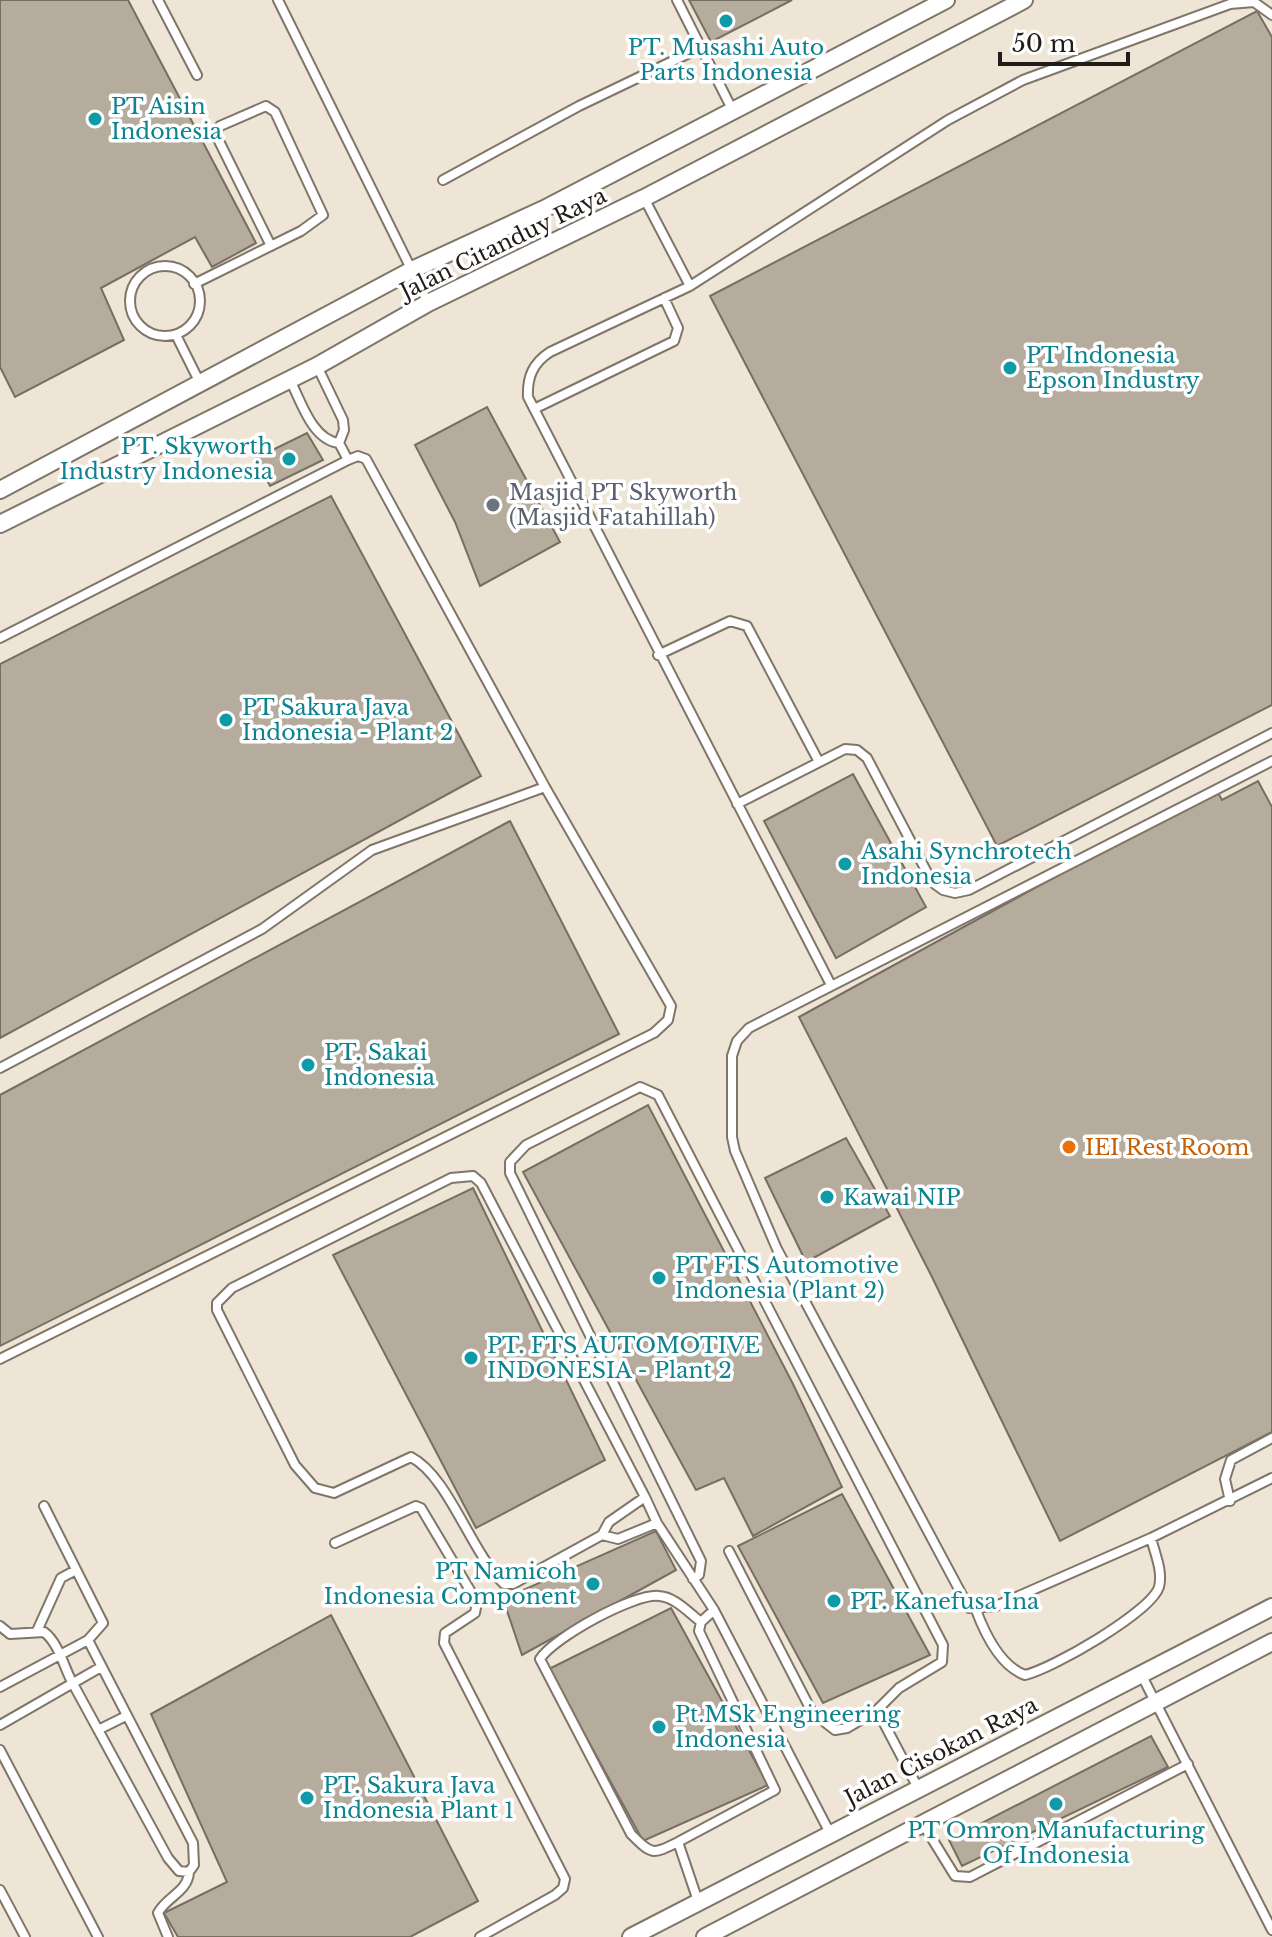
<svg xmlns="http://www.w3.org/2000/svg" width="1272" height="1937" font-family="'Libre Baskerville',serif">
  <rect width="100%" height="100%" fill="#eee5d6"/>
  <!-- building -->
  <path fill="#b5ac9d" stroke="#776e61" stroke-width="2" d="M0,0H128L256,243L212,267L195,237L101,288L124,340L15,397L0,367Z
    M689,0H792L711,42Z
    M1257,11L1272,37V705L997,846L710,296Z
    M487,407L560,542L480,586L455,522L415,445Z
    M307,433L323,460L270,486L256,458Z
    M331,496L481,776L0,1038V664Z
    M853,774L926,907L836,958L764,821Z
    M1258,781L1272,807V1432L1060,1541L932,1277L799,1017L1216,789L1222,800Z
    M510,821L619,1034L0,1346V1095Z
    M648,1105L793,1384L842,1487L753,1536L724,1478L696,1490L523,1172Z
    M846,1138L890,1216L806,1262L765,1178Z
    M473,1188L605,1460L476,1528L333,1255Z
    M842,1494L930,1655L823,1703L738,1546Z
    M656,1531L676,1570L522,1655L503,1599Z
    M671,1608L768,1785L643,1841L549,1669Z
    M331,1615L478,1901L410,1937H178L164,1913L227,1882L151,1714Z
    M1151,1736L1168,1767L962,1866L949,1840Z"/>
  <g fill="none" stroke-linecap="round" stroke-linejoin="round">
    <defs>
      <path id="service" d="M158,0L197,75
        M278,0L428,303
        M677,0L733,111
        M443,180L579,106L702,47
        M644,198L690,286L550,352C533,363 527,377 528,397L831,985
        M130 301a35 35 0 1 1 70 0a35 35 0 1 1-70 0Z
        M194,284L301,231L323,215L275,112L266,106L220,126L215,133L271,246
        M690,286L948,120L1023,80L1230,4L1254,2L1272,15
        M176,335L200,383
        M317,366L343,420L344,430L339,443
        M290,380C301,401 312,440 339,443L348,460
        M534,409L674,341L678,328L664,298
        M0,638L348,460L358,456L366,459L545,787L671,1006L668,1020L654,1033L0,1359
        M658,655L730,621L747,626L819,762
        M1272,761L749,1028L737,1041L732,1056V1137L735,1151L777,1249L969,1608L996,1606L1151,1538L1272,1478
        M737,804L845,749L857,750L867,758L932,882L943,890L955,893L969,890L1272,733
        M0,1068L262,929L372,850L545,787
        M645,1497L609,1522L602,1535L513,1584H504C470,1551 449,1477 411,1457L334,1493L315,1488L295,1465L217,1310V1303L232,1288L451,1178L473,1176L481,1183L645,1497L657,1523L714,1610L830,1833
        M1230,1501L1225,1479L1231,1460L1272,1438
        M44,1506L103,1623L88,1640
        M602,1535L618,1539L657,1523
        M335,1543L416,1506L421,1508L477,1602L475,1613L445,1633L444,1643L565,1879L563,1888L555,1895L480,1937
        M729,1551L812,1712L835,1730L847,1728L877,1710
        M693,1579L699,1575L701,1561L510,1173V1162L526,1145L640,1087L658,1095L943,1645L942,1662L899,1688L877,1710L918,1788
        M976,1610C985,1634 1000,1666 1025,1675C1052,1669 1151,1612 1159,1587C1163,1571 1155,1554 1151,1538
        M0,1626L10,1634L44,1632C58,1642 64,1667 72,1682L168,1858L179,1871L189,1872L194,1865L193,1843L88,1640L0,1687
        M37,1631L61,1578L76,1570
        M1141,1674L1272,1930
        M0,1725L101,1667
        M98,1730L126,1716
        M0,1750L98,1937
        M923,1824L955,1876L970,1877L1188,1764
        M678,1842C652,1855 652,1855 631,1834L540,1659C553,1638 634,1593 659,1596C675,1597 688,1612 701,1622
        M0,1890L25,1937
        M698,1901L678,1842L775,1790L699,1631L701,1622L714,1610
        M168,1937L158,1913C166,1897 188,1892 189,1872"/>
      <path id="minor" d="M0,490L412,270L544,209L946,0
        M0,524L317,366L428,303L644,198L1024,0
        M631,1937L1272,1607
        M705,1937L1272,1642"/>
    </defs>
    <!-- service casing -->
    <use href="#service" stroke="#7f7669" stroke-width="12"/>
    <!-- minor casing -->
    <use href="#minor" stroke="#7f7669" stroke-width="20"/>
    <!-- service -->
    <use href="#service" stroke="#fff" stroke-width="8"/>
    <!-- minor -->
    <use href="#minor" stroke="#fff" stroke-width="16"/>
  </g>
  <!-- markers -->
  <g fill="#0f9aa8" stroke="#fff" stroke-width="3">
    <circle cx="726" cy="21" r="8"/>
    <circle cx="95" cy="119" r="8"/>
    <circle cx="1010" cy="368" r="8"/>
    <circle cx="289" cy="459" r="8"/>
    <circle cx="226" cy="720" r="8"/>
    <circle cx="845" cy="864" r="8"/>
    <circle cx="308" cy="1065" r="8"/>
    <circle cx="827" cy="1197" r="8"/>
    <circle cx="659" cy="1278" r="8"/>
    <circle cx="471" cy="1358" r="8"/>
    <circle cx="593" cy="1584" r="8"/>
    <circle cx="834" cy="1601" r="8"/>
    <circle cx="659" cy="1727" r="8"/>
    <circle cx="307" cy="1798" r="8"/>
    <circle cx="1056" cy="1804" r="8"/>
  </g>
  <circle fill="#6b7280" stroke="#fff" stroke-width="3" cx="493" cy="505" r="8"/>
  <circle fill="#e8710a" stroke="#fff" stroke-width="3" cx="1069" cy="1147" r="8"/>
  <g text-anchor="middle" stroke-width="7" stroke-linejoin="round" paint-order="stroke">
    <!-- culture labels -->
    <g font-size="22" fill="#0d838f" stroke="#fff" text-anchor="start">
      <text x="726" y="55" text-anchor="middle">PT. Musashi Auto<tspan x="726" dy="25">Parts Indonesia</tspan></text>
      <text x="111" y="114">PT Aisin<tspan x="111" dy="25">Indonesia</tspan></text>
      <text x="1026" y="363">PT Indonesia<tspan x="1026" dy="25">Epson Industry</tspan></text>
      <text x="273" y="454" text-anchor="end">PT. Skyworth<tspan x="273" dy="25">Industry Indonesia</tspan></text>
      <text x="242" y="715">PT Sakura Java<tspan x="242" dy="25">Indonesia - Plant 2</tspan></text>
      <text x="861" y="859">Asahi Synchrotech<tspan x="861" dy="25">Indonesia</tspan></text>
      <text x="324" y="1060">PT. Sakai<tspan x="324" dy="25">Indonesia</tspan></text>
      <text x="843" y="1205">Kawai NIP</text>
      <text x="675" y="1273">PT FTS Automotive<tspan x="675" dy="25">Indonesia (Plant 2)</tspan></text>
      <text x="487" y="1353">PT. FTS AUTOMOTIVE<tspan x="487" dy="25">INDONESIA - Plant 2</tspan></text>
      <text x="577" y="1579" text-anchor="end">PT Namicoh<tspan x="577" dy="25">Indonesia Component</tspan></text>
      <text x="850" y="1609">PT. Kanefusa Ina</text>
      <text x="675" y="1722">Pt.MSk Engineering<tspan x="675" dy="25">Indonesia</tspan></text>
      <text x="323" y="1793">PT. Sakura Java<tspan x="323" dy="25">Indonesia Plant 1</tspan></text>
      <text x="1056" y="1838" text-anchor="middle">PT Omron Manufacturing<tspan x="1056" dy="25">Of Indonesia</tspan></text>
    </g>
    <!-- street labels -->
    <g font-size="22" fill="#201c17" stroke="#fff">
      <text transform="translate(503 243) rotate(-26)" y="8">Jalan Citanduy Raya</text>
      <text transform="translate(941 1751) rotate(-27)" y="8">Jalan Cisokan Raya</text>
    </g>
    <!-- worship labels -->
    <g font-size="22" fill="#5b616d" stroke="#fff" text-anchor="start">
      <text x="509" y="500">Masjid PT Skyworth<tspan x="509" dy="25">(Masjid Fatahillah)</tspan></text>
    </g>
    <!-- food labels -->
    <g font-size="22" fill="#c56008" stroke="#fff" text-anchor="start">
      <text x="1085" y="1155">IEI Rest Room</text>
    </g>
  </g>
  <!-- scale -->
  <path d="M1000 52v12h128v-12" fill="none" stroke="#201c17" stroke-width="4"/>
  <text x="1012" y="52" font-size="24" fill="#201c17" stroke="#ffffff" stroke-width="6" paint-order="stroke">50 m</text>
</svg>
